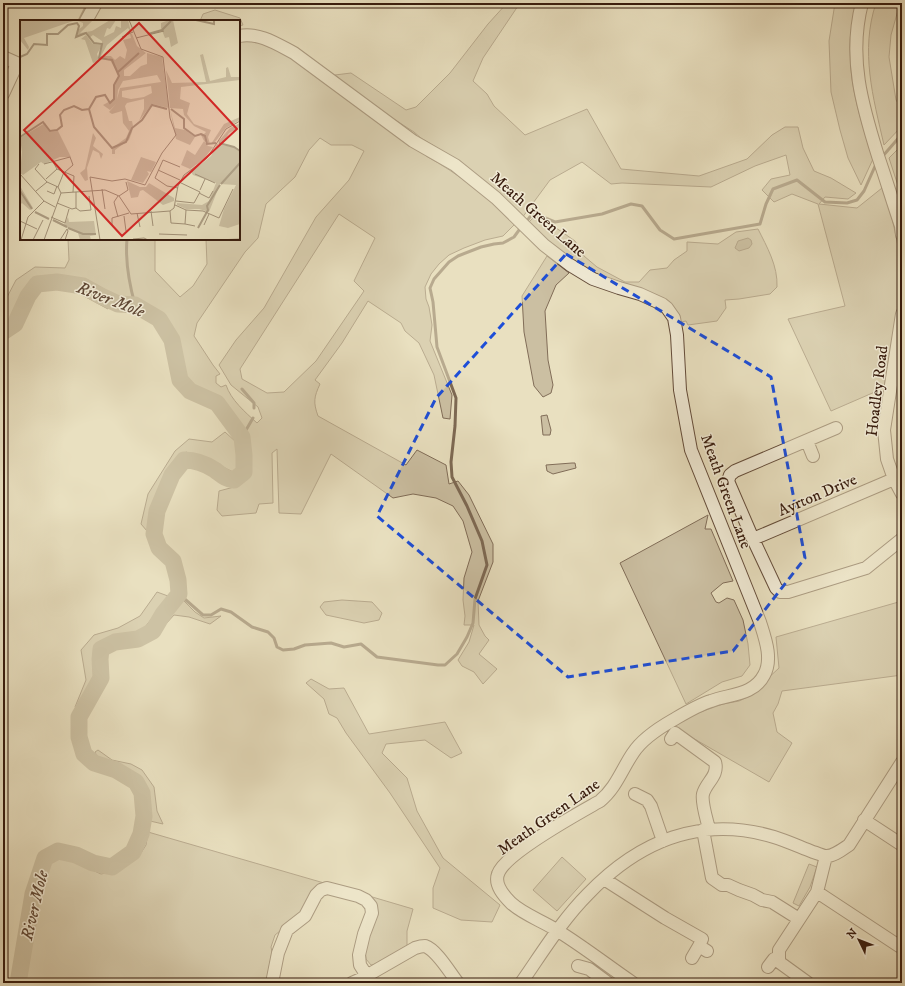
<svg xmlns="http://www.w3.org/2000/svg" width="905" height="986" font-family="'IM FELL DW Pica',serif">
  <rect width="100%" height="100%" fill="#e9e0c0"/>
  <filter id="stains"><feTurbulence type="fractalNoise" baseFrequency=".005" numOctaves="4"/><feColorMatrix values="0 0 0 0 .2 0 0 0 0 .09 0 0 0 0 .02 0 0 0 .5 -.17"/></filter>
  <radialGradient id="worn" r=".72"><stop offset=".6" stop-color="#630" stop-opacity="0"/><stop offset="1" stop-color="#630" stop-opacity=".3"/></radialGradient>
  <!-- green -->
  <path fill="#cbbfa2" stroke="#816d58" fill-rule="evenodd" d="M507,3H520L483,58L473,81L487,94L494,106L525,135L587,109L621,169L699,176L747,159L772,135L785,127H798L803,148L814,171L831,178L856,193L848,199L825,197L819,204L857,208L882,188L891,213L899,251L901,290L884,388L831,411L788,319L845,306L818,204L792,194L774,202L762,190L771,179L790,175L786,155L755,166L711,187L622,183L611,184L582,162L550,180L522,218L447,154L421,138L414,132L364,100L335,75L351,73L406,110L416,107L450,73L488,24Z
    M835,3H857C853,18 849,36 850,52C850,88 862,125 873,159L861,185L848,158L840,130L831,92L829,41Z
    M876,3H900L891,35L889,57L896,100L902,109V126L884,145C873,97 860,51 876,3Z
    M215,10L240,18L243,25L239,26V21H200L203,14Z
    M244,39L278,48L423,152L426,156C459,174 488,197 515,224L503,236L485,240L464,248L449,255L439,264L431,274L425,287L426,299L429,307L432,325L430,341L452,395L450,419L443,418L434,375L419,343L405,331L401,323L368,301L342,343L315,380L320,384C314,397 313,402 318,416L406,465L417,450L446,465L449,484L458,481L469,495L493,544V562L478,601L479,625L485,636L489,640L479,654L497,669L483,684L474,672L462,666L458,660L469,642L474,625H464L465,616L463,600L464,578L472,552L463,521L453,506L436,498L413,494L393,498L331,454L301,514L279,513L277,449L272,453L273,503L259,504L256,513L222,516L217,510L219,491L234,487L245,477L247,466L245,437L232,421L220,401L209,395L196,391L187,383L181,371L175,338L161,316L137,302L113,298L108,309L69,288H50L40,292L30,287L21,297L13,320L5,326H3L4,303L16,280L35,267L65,268L69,260L68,239H155V271L180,297L193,286L207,264L206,239H239V41ZM320,138L331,145H352L364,151L349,180L316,217L264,308L236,340L219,365L231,385L258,407L262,418L257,423C245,412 231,400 226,385L221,387L216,383V376L220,374L213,365L194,336L197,323L245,252L258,238L266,204L295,177L309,150ZM339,214L375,238L354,281L364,291L316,361L284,392L267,393L242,379L240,369Z
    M902,145V198L889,158Z
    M535,216L546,221L575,241L584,256L597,267L625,282H639L650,270L667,268L674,260L687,251V242L718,244L736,232L758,229C767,247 778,266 777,287L770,294L739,299L725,300L726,308L717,321L688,325L686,321L681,322L679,314L669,302L603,277L573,261L527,224Z
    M547,256L569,273L556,285L545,311L548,360L553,385L551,393L543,397L534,386L524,332L522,296Z
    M547,415L551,430L550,435H543L541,416Z
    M225,432L236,442L239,465L233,472L211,461L186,452C163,467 155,506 147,531L141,524L148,494L175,451L189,439L212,442Z
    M572,463H575L576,468L553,474L547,471L546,465Z
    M708,515L705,529H711L733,581L723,583L711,593L716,602L719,603L727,598L734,600L743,620L748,644L750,665L742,676L722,682L686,704L620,563Z
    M157,592L168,596L176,593L195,612L204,618L221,616L210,624L189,617L174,615L156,635L163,618L156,613L142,631L100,644L94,652L96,672L89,690L79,707H75L86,680L81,650L94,635L118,628L140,616Z
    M342,600L372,602L382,613L379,620L364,623L326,615L320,607L324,602Z
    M902,601V675L782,691L778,704L773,713L777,732L792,743L769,782L672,726L692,715L723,704L739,701L754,694L766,680L779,668L776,637Z
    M311,679L329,689L344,688L369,734L445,722L462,753L451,758L425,740L386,744L382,753L407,778L417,811L443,858L500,905L492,922L461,920L433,908V888L440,868L390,793L346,733L337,718L329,714L324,699L306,683Z
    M98,750L112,760L131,764L142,770L154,787L157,811L163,824L150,821C149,814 150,796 148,789C143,774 112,763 98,759L95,752Z
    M148,832L324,883L314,888L302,912L291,920L280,931L275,935L271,947L272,952L266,983H26L27,959L39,897L49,865L55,857L79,860L88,868L101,874L116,871L139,856L146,845Z
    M562,857L586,879L557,911L533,890Z
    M809,864L817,867L810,887L799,906L793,903Z
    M369,896L413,909L407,931V948L381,964L371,965L366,959L365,949Z"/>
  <!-- water -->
  <path fill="#ac9d83" stroke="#7d6954" d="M748,238L751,240L752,244L749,248L739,251L735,248L738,241Z"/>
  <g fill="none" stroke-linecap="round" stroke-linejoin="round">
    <!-- stream -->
    <path stroke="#7d6954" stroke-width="3" d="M79,21L88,3
      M882,157L902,134
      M526,222L533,213L555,222L602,214L631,204L642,206L660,230L674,239L760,224L766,204L773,189L797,180L825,202L847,203L857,200L864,191L876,164
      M127,239C125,261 129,283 135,305
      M242,389L254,403V408
      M242,437L253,418
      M179,594L203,615H211L221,609L231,612L252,627L268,632L274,638L277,647L283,650L294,649L305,645L331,643L344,647L361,644L377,657L438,665H445L457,654L467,637L473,623L475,599L487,565L482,541L467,506L452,477L451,462L455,426L456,398L437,347L433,302L430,288L434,279L449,262L458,256L481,247L494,244L503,243L514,237L522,226"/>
    <!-- river -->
    <path stroke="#ac9d83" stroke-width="17" d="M3,332L15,324L28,296L37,284L57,282L83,286L101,296L118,304L135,305L159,319L172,340L180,380L190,391L217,403L242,437L244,455V472L234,480C225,479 222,475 215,470C206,464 195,460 184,460L172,475L157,511L154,534L159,548L173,561L178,580L179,594L163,614L153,631L138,639L115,642L101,649L100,659L101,678L79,717V737L84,754L94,763L116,770L136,782L142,793L144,816L141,834L133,852L112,867L93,863L76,855L58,851L45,858L33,894L18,983"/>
    <defs>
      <path id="minor" d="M862,3C848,57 862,105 878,156C886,179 893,203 901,226L902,235
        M86,21L96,3
        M239,36C259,32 277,44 294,53L413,141L455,165L496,198L544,245L570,265L593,279L619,288L640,294L662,304L667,308L674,318L677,335L680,390L691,450L760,622C765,638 773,659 764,675C754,695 730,694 711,701C698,705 685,713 673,720C659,728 642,739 633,753C622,769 616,788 600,801C579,813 505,853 498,874C494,885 504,896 511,903C524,915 543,921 558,931C584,947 608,966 633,983
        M3,57L21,65
        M3,94L17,64
        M902,314L884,430L887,459L894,479L902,494
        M836,428L735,471L730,475L728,481L753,539L776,588L780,592H788L866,568L902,539
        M807,441L813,456
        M753,539L894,479
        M671,739L675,733L715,762C719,776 706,782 703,794C701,802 707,820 709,829
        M635,794L647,800L651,806L663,841
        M864,820L902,845
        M703,830L712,878L722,885H728L739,890L753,895L762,900L772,902L799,919
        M604,879L665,918L702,939L699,946L707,951
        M817,892L899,946
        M692,958L699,946
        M578,966L589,969L608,983
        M768,967L774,959L779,958
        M272,983L278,953L287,930L305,916L316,895L321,890L327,888L358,896L366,900L371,906L372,913L364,934L359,955L360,965L367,976
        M352,983L361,979L415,948C418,947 422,946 425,946C437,950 450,973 458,983
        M521,983C542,953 562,920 588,894C639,841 701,815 774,837C787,841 800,847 813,852C817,853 821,855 825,856C833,857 843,849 849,845L902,762
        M808,983L779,962V950L817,892L826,856"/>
    </defs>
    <!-- minor casing -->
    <use href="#minor" stroke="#644c3a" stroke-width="14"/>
    <!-- minor -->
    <use href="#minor" stroke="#f1ebd6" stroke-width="12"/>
  </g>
  <!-- marked area -->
  <path d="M0 0H905V986H0ZM566,254L771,377L805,558L733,651L568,677L377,516L436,398Z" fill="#e9e0c0" fill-opacity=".55" fill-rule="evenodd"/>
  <path fill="none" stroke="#1d4ed8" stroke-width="3" stroke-dasharray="8 5" stroke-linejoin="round" d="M566,254L771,377L805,558L733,651L568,677L377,516L436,398Z"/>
  <g text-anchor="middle" stroke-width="3" stroke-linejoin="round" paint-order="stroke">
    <!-- street labels -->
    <g font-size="16" fill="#371b0d" stroke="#f1ebd6">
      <text transform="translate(539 214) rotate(41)" y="6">Meath Green Lane</text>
      <text transform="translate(876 391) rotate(-83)" y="6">Hoadley Road</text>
      <text transform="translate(727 491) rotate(70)" y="6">Meath Green Lane</text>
      <text transform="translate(817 494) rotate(-23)" y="6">Ayrton Drive</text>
      <text transform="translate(548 816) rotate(-35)" y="6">Meath Green Lane</text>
    </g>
    <!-- water labels -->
    <g font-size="17" font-style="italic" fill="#604836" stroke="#f1ebd6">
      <text transform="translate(111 299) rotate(21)" y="6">River Mole</text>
      <text transform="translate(34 905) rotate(-77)" y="6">River Mole</text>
    </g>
  </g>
  <!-- overview -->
  <g transform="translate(20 20)">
    <rect width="220" height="220" fill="#e9e0c0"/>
    <path d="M0,0H73L60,13L72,11L90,0H96L90,9L87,8L84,17L94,12L96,6L101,8V0H108L111,12L108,8L99,15L87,25L81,36H91L95,40L100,36L105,39L107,30L103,20L111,18L110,14H112L117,26L126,33L104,50V56H110L121,46L127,44V33L142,37L149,88L132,84L119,101L124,89V79L107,83L105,86L109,101H112L113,106L112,112L109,120L95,130V134H92V128L106,118L109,111L103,103L102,91L92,94L89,92L96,84L90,90L83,85L94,79V67L99,56L89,38H80L82,21L73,15L69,18L67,12L57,17V11L63,6V3L56,0L4,18L9,27L8,30L0,20ZM137,55L141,62L100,68L97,79L98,70L103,61ZM131,66L132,73L124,77L111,79L102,77V71ZM149,0H153L158,23L151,27L149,17L145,18L141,8V3ZM66,15L73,24L82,25L77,34L79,40L77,42L73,43L65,20L61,19ZM183,34L190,61L206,57V48L208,47L211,57H220V60L161,67L160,79L170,83L167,94L174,104L191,110L188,117L190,124L184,121L188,126L193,127L183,140L170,149L161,145L167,130L175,135L184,121L180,113L184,114L186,112L174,106L164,95L163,89L150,88L146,50L152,63L186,62L180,35ZM150,89L155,108L165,110L175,117L170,125L156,119ZM220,97V100L206,108L195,122L191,124L204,104ZM25,103L30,112L38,111L51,137H40L24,144L21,142L3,155L0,153L2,132L0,118ZM220,103V107L209,113L204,122H198L210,108ZM73,113L76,118L73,126L83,134L81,139L79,133L73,130L67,148L68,160L65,161L60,153L65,149ZM197,124L213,127L220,132V204L208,208L199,206L204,189L216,165L200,164L189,192L179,189H166L157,185V183L182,185L189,181L196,163L173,155L171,152L191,136ZM121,137L136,142L131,152L127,151L129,154L123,163L111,160ZM107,161L120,167H126L129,163L154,178V181L143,185L123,170L120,171L118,177L111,178ZM0,166L13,188L10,190L2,183L0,185ZM48,197L49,202L74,201L76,215L70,216L71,220H60L58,213L33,201L44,205Z" fill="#cbbfa2" fill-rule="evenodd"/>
    <path fill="none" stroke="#ac9d83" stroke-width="2" d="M176,0L194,4V0M128,14L142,10L151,1M0,37L7,34L14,24L27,25V14H38L48,5L57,3L59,6L56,17L66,13L74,23L82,24L79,38L92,40L99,56L94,65V79L90,83L85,75L76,77L69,89L62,90L54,86L44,90L40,95L42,106L37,110L30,111L23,102L0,117M98,52L119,33M69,89L74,107L92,128L106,122L112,108L122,100L132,85L147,89M151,89L164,99V108L175,116L181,114L185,116L187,124L196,123M199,123L214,127L220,131M201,164L220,143M0,171L12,189M15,192L29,199M33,200L47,207M48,208L63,214H76M178,208L188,190L187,186L200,165"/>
    <path fill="none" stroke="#a29178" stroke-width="1" d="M102,17L113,12M116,18L144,11M33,142L37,149L54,156L53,172M19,144L15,149L27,162M24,144L50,137L53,145L45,152M138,150L160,160M0,154L24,181L35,187M175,154L195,163M26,159L37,149M27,162L38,167L41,173M38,167L44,152M158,168L147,166L135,158L143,140L160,147M82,169L85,189M180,170L185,159M16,171L27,162M27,171L34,174L37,166M41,173L85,170L99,176L111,194L150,191L154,188L158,166L164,155L187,138L206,109L220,101M179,173L189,178L193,171M98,176L94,182L98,197M99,176L108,170L106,162M156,181L174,183L180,172L159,162M37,183L52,189L56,188V172M155,185L166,190L183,191L199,198L213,169M56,188L60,191L71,190L69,176M166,190L165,204L175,206M131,191L133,206M150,191L151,203L165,204M117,193L120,207M104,196L106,211M31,197L45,203L49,189M0,201L17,209M92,205V198L109,193M184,205L189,194M139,214L167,215M113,219L124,218L128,220M1,220L8,197L24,181M13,220L23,200M24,220L41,173M40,220L47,209L48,211L45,220M80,220L70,157L92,161L105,159L125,165L142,133L156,115L150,98L143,37L121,29L109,0M196,220L220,219"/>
    <path fill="#d62828" fill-opacity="0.15" stroke="#d62828" stroke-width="2" d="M119,3L217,109L102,216L4,110Z"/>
    <rect width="220" height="220" fill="none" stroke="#371b0d" stroke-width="2"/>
  </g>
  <!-- margin -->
  <rect width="905" height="986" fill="none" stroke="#e9e0c0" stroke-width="16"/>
  <rect x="4" y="4" width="897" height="978" fill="none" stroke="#371b0d" stroke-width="2"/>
  <rect x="8" y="8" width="889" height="970" fill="none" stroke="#371b0d"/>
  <!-- north arrow -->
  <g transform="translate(859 940) rotate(313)" stroke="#f1ebd6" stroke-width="3" paint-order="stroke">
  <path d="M0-3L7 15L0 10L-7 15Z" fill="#371b0d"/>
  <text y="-6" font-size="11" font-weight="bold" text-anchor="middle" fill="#371b0d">N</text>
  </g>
  <rect width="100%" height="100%" filter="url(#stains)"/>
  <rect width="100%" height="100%" fill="url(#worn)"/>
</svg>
